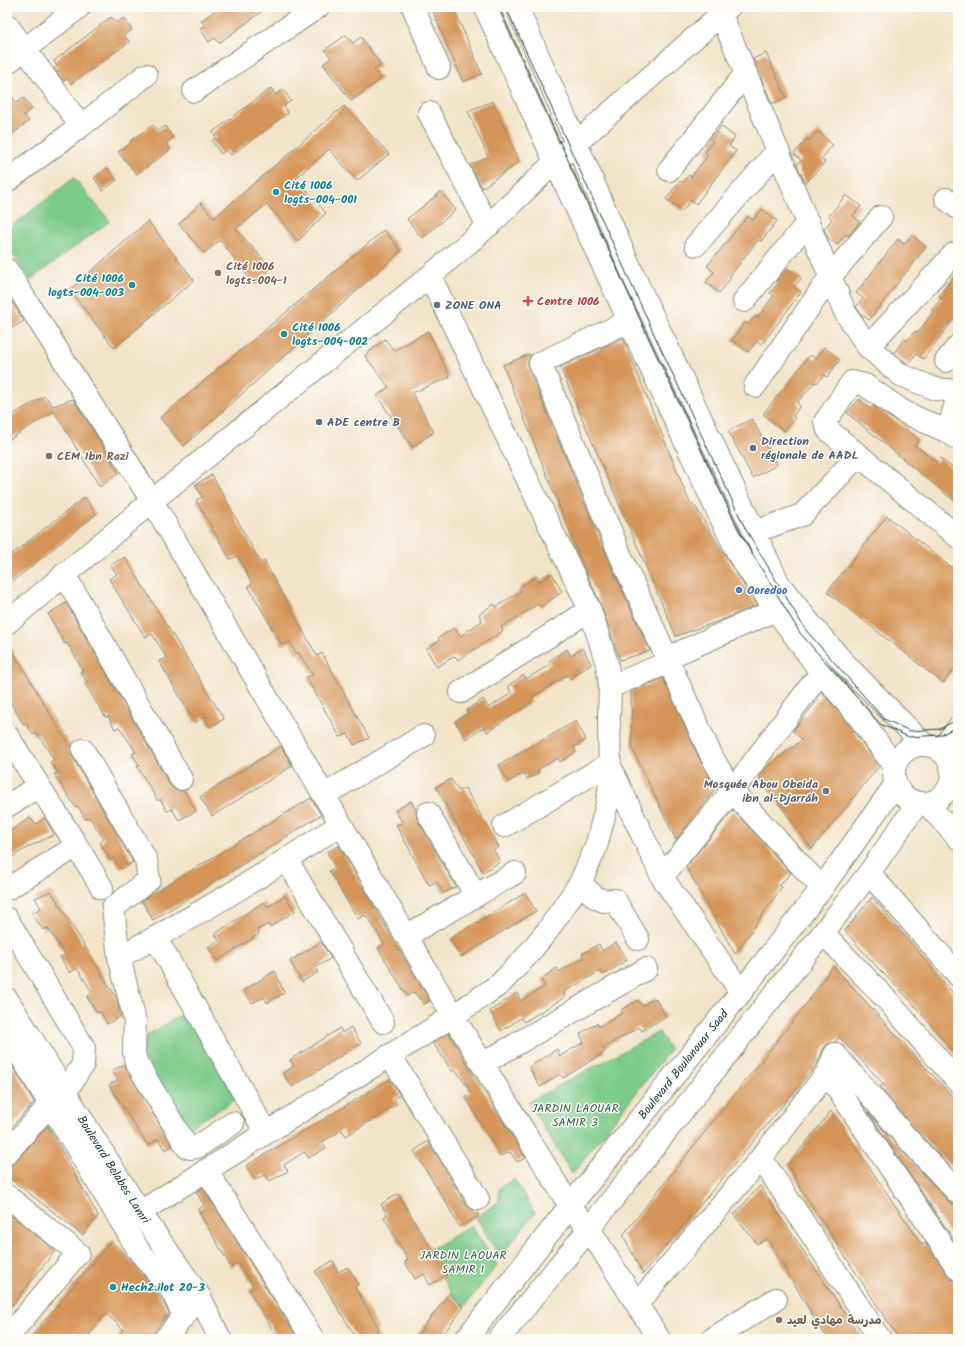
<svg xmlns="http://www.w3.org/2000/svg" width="965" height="1346" font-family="Kalam,'Playpen Sans Arabic',sans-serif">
  <rect width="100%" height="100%" fill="#fdfcf7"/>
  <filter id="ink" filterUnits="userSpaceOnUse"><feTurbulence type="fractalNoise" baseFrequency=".025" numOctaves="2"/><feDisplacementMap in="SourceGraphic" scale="8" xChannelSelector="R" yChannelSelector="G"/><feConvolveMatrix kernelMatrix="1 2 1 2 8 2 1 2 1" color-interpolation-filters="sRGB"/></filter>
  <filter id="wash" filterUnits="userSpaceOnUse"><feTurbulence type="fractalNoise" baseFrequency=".012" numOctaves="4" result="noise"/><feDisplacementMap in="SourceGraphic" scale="16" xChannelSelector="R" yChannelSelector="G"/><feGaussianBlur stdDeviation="0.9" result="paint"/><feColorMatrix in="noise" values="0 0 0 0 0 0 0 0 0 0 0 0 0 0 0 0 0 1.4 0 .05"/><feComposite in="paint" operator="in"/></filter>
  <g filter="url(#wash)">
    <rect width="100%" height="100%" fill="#f2e4c9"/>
    <!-- green -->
    <path fill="#7bca8a" stroke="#4d845f" d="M74,178L110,221L30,280L7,246V230Z
      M184,1013L237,1099L188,1128L134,1043Z
      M659,1032L670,1050L572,1174L528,1102Z
      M514,1179L535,1213L500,1257L476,1217L499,1202V1188Z
      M471,1225L497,1265L465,1306L451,1293L427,1252Z"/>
    <g id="blocks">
      <!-- building -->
      <path fill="#d69559" d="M220,7H268L219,43L215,38L209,42L200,29L205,26L201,21Z
        M431,7H453L482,74L463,82Z
        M111,17L116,23L124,18L132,30L124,35L129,42L71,84L67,78L64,81L54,69L57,66L54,61Z
        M346,35L353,43L361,37L381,65L374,70L381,79L351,101L323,64L331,58L325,50Z
        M766,53L786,97L772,104L753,59Z
        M271,88L276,95L283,89L291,101L284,106L288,113L231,155L226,150L221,154L212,141L216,138L213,132Z
        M7,90L16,103L24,98L32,109L24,115L29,121L7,138Z
        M493,101L519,162L482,188L470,165L488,157L468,111Z
        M344,106L389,154L357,181L329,149L296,178L326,213L298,241L267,204L236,229L271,268L254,284L220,240L204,253L179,224L201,203L214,218Z
        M153,125L158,131L165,126L173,138L166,143L170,150L137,174L118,152L131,143L130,141Z
        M721,126L735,137L729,146L736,151L696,204L691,200L682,211L666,199L680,181L682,183L689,175L691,177L708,155L705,152L713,141L711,140Z
        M818,131L833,145L821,159L825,162L806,183L804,181L797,165L801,160L794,154L807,139L809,141Z
        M107,168L117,180L103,191L94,178Z
        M441,192L456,210L422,238L407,219Z
        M846,195L861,206L853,216L860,222L848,236L846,234L837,245L828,238L824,229L832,219L829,216Z
        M762,209L777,221L761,241L758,240L729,277L731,278L719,293L706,282L714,272L707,266L748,216L753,220Z
        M148,221L194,280L114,348L70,290Z
        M384,230L401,251L184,446L160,418Z
        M912,235L926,247L869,320L861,314L856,307L863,298L856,293L898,239L904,244Z
        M787,268L801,278L794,287L801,292L762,344L757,341L748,352L732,340L745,322L748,324L755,316L757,318L774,295L770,293L778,283L776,281Z
        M958,271V314L923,359L916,354L908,364L894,353L904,339L907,341L915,331L918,333L934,311L932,310L942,298L939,296Z
        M7,294L24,321L7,331Z
        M428,331L450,377L412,393L434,432L412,447L377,396L389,387L365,356L385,339L394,351Z
        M623,338L689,501L695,506L730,564L757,605L719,621L676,636L560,367Z
        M824,347L840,360L827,377L824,375L817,383L815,382L797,403L800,406L793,416L795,418L784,431L763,414L810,355L816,359Z
        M530,354L528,362V368L610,564L650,651L620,660L601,605L584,568L503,365Z
        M45,396L53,406L73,399L101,443L118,473L100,487L54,411L7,441V418Z
        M859,399L870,409L873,406L900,424L919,440L915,445L936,462L940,458L958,472V504L847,413Z
        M752,419L777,465L753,478L728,431Z
        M212,475L261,563L264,561L317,656L322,653L369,738L354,745L348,734L340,737L306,677L313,675L298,652L296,654L290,642L282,645L248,586L252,584L238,556L230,559L196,500L203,497L195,485Z
        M85,497L96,514L7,586V558Z
        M887,516L958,573V664L943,683L827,592Z
        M125,557L224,719L210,727L205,716L195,723L159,661L167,658L152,634L145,637L109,579L117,574L110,565Z
        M552,573L562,592L541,607L538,604L501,627L503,631L458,660L455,656L437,667L426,649L439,641L438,638L454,628L460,636L482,621L479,614L494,604L496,607L521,591L519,588L537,576L540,582Z
        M66,603L170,785L175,790L181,791H184L196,811L179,820L172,809L167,811L160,799L158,801L137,766H140L132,754L136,752L119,727L115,729L108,716L106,718L85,684L88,683L80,672L83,671L75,656L67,643L65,644L48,614Z
        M7,641L63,736L64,735L71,747V750L72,756L133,862L121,869L113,858L110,860L100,843L104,839L89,817L85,819L78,806L76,808L54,774L58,773L50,762L54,760L37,733L33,735L26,723L24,725L7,697Z
        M583,648L591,664L570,679L567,675L530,699L532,702L487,732L484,727L466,739L455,721L468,713L467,710L483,699L489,708L511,693L508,686L524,675L526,679L551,664L549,661L567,649L571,656Z
        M663,678L701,762L714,786L715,789L676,840L632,748L631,692Z
        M823,693L849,725L879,766L812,849L759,776L766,767L802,740L793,731Z
        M576,721L586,740L574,747L576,752L560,762L558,758L537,770L539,773L527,779L524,773L508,782L499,765Z
        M281,746L292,766L212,816L200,797Z
        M451,779L459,791L465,788L499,847L494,850L500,862L483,872L436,787Z
        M311,798L321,815L153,920L142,901L149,896Z
        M411,801L416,810V813L417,819L456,887L443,893L437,882L429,885L396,825L403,823L395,811Z
        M733,810L791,873L779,885L782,887L735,954L686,867Z
        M30,818L36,824L45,818L54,835L30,846L7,860V833Z
        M339,846L395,943L430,1001L424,1004L414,992L407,996L378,948L384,944L372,924L365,915L358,919L329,871L335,867L327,852Z
        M51,891L117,999L121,1016L107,1024L101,1012L97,1013L87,997L92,992L77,968L70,973L60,957L65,955L48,928L43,930L32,913L41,908L35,898Z
        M525,893L536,911L461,957L450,939Z
        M285,896L295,911L270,927L268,924L257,930L259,934L217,961L208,947L219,940L215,934L264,902L267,907Z
        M872,897L958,999V1057L909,999L877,967L845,931Z
        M321,942L331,958L315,968L318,972L302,982L290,961Z
        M616,942L627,960L603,975L600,971L564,992L565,997L524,1022L521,1018L501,1031L490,1011L517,993L521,1001L545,986L541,979L557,968L559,972L584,958L582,954L599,944L602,951Z
        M833,966L958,1103V1175L914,1128L880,1087L884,1084L839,1037L835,1042L827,1044L823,1049L818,1063L643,1274L623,1235L807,1003Z
        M275,971L284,993L267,1003L264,997L252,1003L244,990Z
        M655,998L666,1016L642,1031L639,1027L603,1048L605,1052L563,1078L560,1074L540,1087L529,1067L557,1049L560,1056L584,1042L580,1034L597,1023L599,1027L623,1013L621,1010L638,1000L642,1006Z
        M351,1027L361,1043L292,1087L283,1073L294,1066L290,1060L340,1028L342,1033Z
        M449,1033L471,1071L526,1158L517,1162L510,1152L500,1156L465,1096L471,1092L456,1070L452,1071L433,1043Z
        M7,1057L34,1102L7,1132Z
        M124,1064L172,1146L165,1150L158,1139L148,1146L109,1085L118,1080L112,1071Z
        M390,1079L400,1095L394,1098L397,1104L346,1136L342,1130L322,1142L326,1148L309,1158L304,1152L284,1165L288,1171L270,1181L265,1174L255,1180L246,1166Z
        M831,1111L922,1245L926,1243L948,1276L952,1280L958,1281V1339H899L802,1190L788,1165Z
        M868,1112L896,1144L949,1202L954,1205H958V1246Z
        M48,1126L98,1216L83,1235L7,1176V1166L16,1161Z
        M428,1141L467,1206L472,1210L478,1211V1216L459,1227L447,1204L414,1151Z
        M760,1186L862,1339H828L814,1318L768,1239L757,1244L734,1215Z
        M203,1188L298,1339H278L249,1290L254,1287L238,1263L231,1267L198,1210L204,1205L196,1192Z
        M398,1194L447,1275L430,1285L424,1274L415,1279L405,1262L408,1259L384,1217L387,1215L381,1204Z
        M7,1212L55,1251L7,1312Z
        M111,1241L131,1261L155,1289L169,1313L148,1339H115L123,1330L106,1313L86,1339H29Z
        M333,1261L338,1272L348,1267L358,1284L355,1287L379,1329L376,1331L381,1339H357L315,1271Z
        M449,1294L464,1307L439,1339H414Z"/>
    </g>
  </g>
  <g filter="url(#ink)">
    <use href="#blocks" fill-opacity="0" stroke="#88907e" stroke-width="1"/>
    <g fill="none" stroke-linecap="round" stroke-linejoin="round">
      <defs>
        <path id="minor" d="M413,7L439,68
          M485,7L555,162L718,512L740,557L776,610L821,672L859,717L894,766
          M517,7L636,281L779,584L811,625L846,665L923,744
          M721,14L845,312L868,347L901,375L935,389L958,391
          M7,25L81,126
          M7,63L79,7
          M194,91L318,7
          M429,113L488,226
          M669,170L746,73
          M7,181L81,126L146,75
          M946,199L958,208
          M696,245L778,150
          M7,270L152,501L453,1016L570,1206L589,1229L659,1339
          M744,301L808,222
          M629,321L540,363L622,559L712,757L732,791L822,888
          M868,347L954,254
          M946,361L958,346
          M755,386L830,277L881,217
          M948,432L958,394
          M958,439L948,432L904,412L865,385L852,382L825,422L828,430L958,537
          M754,532L802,515L859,455
          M64,574L181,779
          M7,623L152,501L430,276L488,226L555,162L729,7
          M610,687L662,665L676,654L776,610
          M461,692L590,610
          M7,735L77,846L102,888
          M83,750L146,860L149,880L113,908L119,957L135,1021L134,1053L136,1062L187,1147L191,1148L197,1147L233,1123
          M324,795L423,736
          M7,806L39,786
          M428,813L476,896
          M504,826L609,764L662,877L741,992
          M287,860L383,1022
          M869,873L958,975
          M662,877L732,791L821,672
          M580,883L595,897L604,901L615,900L638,939
          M7,889L77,846
          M7,919L84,1048L83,1064L65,1093
          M823,933L887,1000L958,1082
          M406,936L515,873
          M156,938L266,1133
          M119,957C195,917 269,872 341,824
          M7,1033L139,1251L170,1287L184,1316
          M390,1055L478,1199
          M482,1064L646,969
          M827,1073L958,1269
          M7,1153L50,1104
          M761,1158L880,1339
          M206,1170L313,1339
          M7,1196L78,1253L7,1338
          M140,1212L453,1016L500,984L524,959L548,930L580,883L596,847L607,804L610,783L609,716L610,687L607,664L590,610L430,276
          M637,1304L761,1158L827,1073L835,1054L905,1136L958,1193
          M165,1339L193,1305
          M712,1339L776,1299"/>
        <g id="major">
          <circle cx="923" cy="774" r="29"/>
          <path d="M941,751L958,728"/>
          <path d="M927,804L958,838"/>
          <path id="s1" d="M7,999L140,1212L200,1297L220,1339"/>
          <path id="s2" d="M466,1339L570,1206L741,992L822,888L895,785"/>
          <path d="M499,1339L589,1229L823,933L869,873L917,804"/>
        </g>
      </defs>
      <!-- minor casing -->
      <use href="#minor" stroke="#88907e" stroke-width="24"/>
      <!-- major casing -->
      <use href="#major" stroke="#88907e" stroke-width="24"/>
      <!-- minor -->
      <use href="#minor" stroke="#fff" stroke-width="22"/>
      <!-- major -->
      <use href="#major" stroke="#fff" stroke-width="22"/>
      <!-- tram -->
      <path stroke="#1f3d34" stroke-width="1" d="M499,7L647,335L739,531L800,633L880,724L909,737L941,735L958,726
        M506,7L653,332L745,528L805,629L884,719L910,731L940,729L958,719"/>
    </g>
  </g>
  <!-- markers -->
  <g fill="#0f9aa8" stroke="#fdfcf7" stroke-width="1.5">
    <circle cx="276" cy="192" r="4"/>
    <circle cx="132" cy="285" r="4"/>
    <circle cx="284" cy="334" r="4"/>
    <circle cx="113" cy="1287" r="4"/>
  </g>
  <g fill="#8d6e63" stroke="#fdfcf7" stroke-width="1.5">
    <circle cx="218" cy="273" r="4"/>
    <circle cx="49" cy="456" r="4"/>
    <circle cx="779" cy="1320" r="4"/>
  </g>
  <path fill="#e0444e" stroke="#fdfcf7" stroke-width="1.5" d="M526 295h4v4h4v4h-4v4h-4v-4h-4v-4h4z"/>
  <g fill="#5c6f8a" stroke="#fdfcf7" stroke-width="1.5">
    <circle cx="437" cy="305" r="4"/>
    <circle cx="319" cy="422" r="4"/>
    <circle cx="753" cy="448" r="4"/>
  </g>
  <circle fill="#3f7fe0" stroke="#fdfcf7" stroke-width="1.5" cx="739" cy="590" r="4"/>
  <circle fill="#6b7280" stroke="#fdfcf7" stroke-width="1.5" cx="826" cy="791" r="4"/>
  <g text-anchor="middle" stroke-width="3" stroke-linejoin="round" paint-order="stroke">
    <!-- culture labels -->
    <g font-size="12" font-weight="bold" fill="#0d838f" stroke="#fdfcf7" text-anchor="start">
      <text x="284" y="189">Cité 1006<tspan x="284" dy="14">logts-004-001</tspan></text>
      <text x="124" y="282" text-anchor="end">Cité 1006<tspan x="124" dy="14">logts-004-003</tspan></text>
      <text x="292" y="331">Cité 1006<tspan x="292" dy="14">logts-004-002</tspan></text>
      <text x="121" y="1291">Hech2.ilot 20-3</text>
    </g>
    <!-- education labels -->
    <g font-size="12" font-weight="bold" fill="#785e54" stroke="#fdfcf7" text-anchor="start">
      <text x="226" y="270">Cité 1006<tspan x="226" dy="14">logts-004-1</tspan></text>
      <text x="57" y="460">CEM Ibn Razi</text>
      <text x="787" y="1324">مدرسة مهادي لعيد</text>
    </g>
    <!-- health labels -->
    <g font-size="12" font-weight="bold" fill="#be3a42" stroke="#fdfcf7" text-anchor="start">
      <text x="537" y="305">Centre 1006</text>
    </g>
    <!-- service labels -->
    <g font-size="12" font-weight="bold" fill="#4e5e75" stroke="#fdfcf7" text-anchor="start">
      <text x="445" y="309">ZONE ONA</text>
      <text x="327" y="426">ADE centre B</text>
      <text x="761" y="445">Direction<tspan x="761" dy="14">régionale de AADL</tspan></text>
    </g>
    <!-- shop labels -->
    <g font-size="12" font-weight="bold" fill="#366cbe" stroke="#fdfcf7" text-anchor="start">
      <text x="747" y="594">Ooredoo</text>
    </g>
    <!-- worship labels -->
    <g font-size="12" font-weight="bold" fill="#5b616d" stroke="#fdfcf7" text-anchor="end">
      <text x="818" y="788">Mosquée Abou Obeida<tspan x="818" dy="14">ibn al-Djarrâh</tspan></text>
    </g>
    <!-- street labels -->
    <g font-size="12" fill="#1f3d34" stroke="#fdfcf7">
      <text dy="4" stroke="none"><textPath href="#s2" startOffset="350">Boulevard Boulanouar Saad</textPath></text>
      <text dy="4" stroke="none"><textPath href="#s1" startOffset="201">Boulevard Belabes Lamri</textPath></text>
    </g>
    <!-- park labels -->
    <g font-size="12" fill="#36604a" stroke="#fdfcf7">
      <text x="575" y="1112">JARDIN LAOUAR<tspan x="575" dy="14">SAMIR 3</tspan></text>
      <text x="463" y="1259">JARDIN LAOUAR<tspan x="463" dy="14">SAMIR 1</tspan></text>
    </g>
  </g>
  <!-- margin -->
  <rect width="965" height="1346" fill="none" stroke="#fdfcf7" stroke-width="24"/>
</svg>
